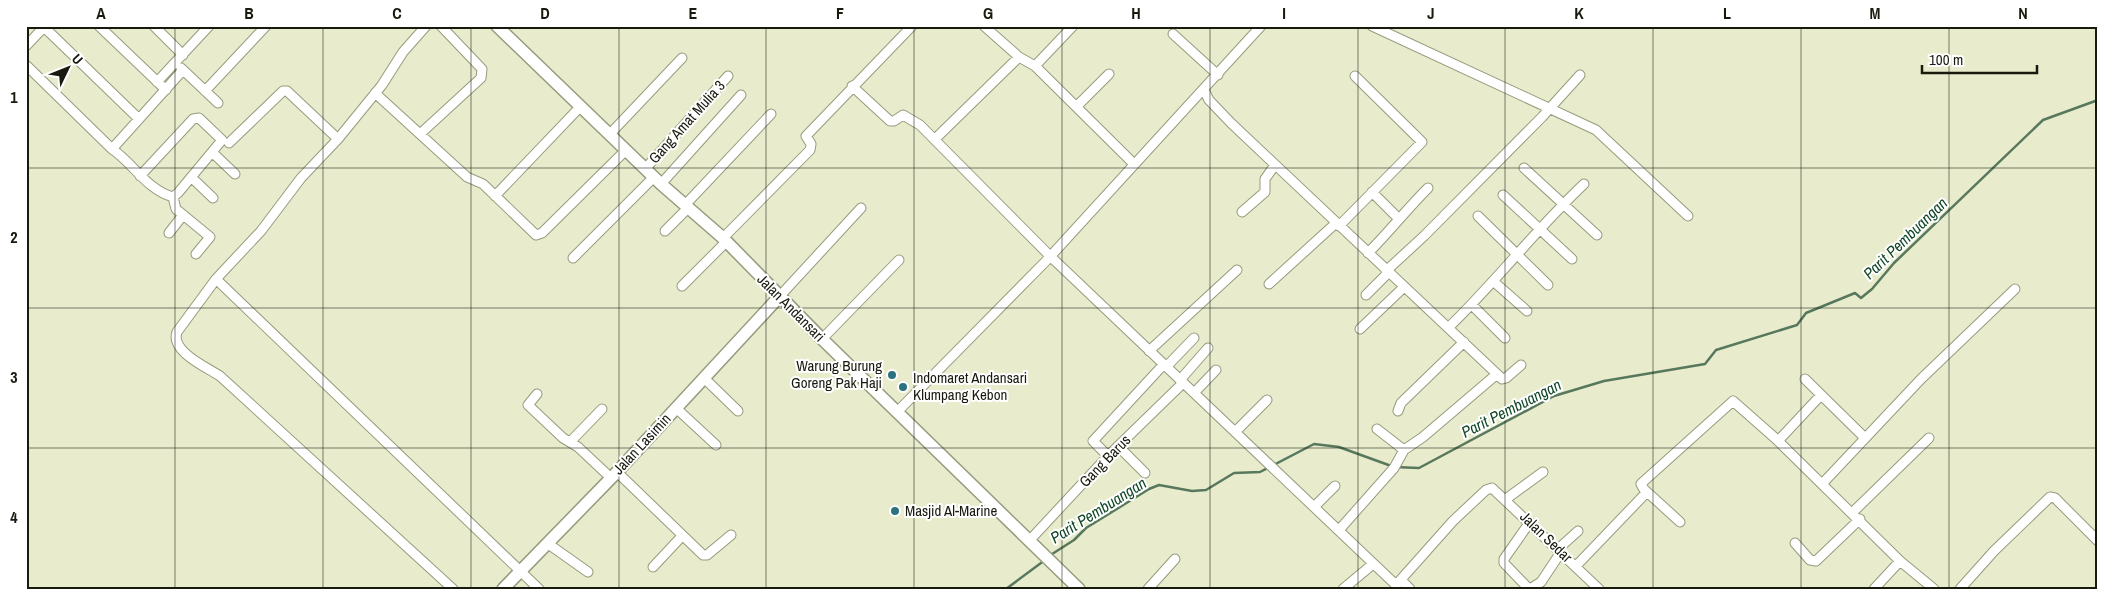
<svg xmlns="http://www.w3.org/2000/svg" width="2124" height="615" font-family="'Archivo Narrow',sans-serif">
  <rect width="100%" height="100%" fill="#e8eccc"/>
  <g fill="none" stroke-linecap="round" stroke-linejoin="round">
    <!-- stream -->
    <path stroke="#58785d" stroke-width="2.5" d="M1049,556L1074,540L1086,528L1149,489L1159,485L1192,491L1206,490L1234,473L1260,472L1314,444L1339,447L1394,467L1419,468L1554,396L1604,381L1705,364L1716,350L1797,325L1806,313L1855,293L1861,298L1872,289L1894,263L2043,120L2098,100
      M1006,589L1045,560"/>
    <defs>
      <path id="street" d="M99,26L166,90
        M154,26L183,55
        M426,26L403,52L382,85L338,139L301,178L261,231L216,279L177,332C170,351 206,367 220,376L453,589
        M984,26L1019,57L1035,66L1133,163
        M1372,26L1596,130L1688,216
        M44,27L139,119
        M1173,34L1218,75
        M26,46L45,26
        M26,65L112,149C133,163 147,190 173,197L178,193L222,140L199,118L193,119L140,176
        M1035,66L1073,26
        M181,68L218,103
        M157,82L209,26
        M852,86L890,121H894L903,115L920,125L1050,256L1396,585L1453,521L1486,490L1492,488L1599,589
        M1204,90L1209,100L1231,123L1497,374
        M205,91L266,26
        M375,93L467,177L483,184L536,235L542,233L626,150
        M1077,106L1109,74
        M420,134L481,78L482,69L441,26
        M609,135L682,58
        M935,139L1019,57
        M229,143L283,91H287L338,139
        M112,149L183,70
        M213,153L235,174
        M1524,168L1597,235
        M645,169L728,76
        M191,177L213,198
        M661,184L741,95
        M1372,192L1398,218
        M1503,195L1572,259
        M495,196L580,107
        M173,197L176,209L210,237L196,254
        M685,205L771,114
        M1242,212L1265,192V179L1275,165
        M1478,216L1548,285
        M1339,226L1422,142L1355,76
        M665,231L688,208
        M169,233L183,215
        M723,238L810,150L811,144L806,136L912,26
        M1368,253C1389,232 1407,209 1428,188
        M573,258L654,177
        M1386,271L1424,236L1542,117L1580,75
        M216,279L539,589
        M1493,281L1527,311
        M1269,284L1336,223
        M682,286L726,242
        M1366,295L1388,273
        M779,297L861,208
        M1472,305L1505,338
        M1448,328C1496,282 1536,229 1584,184
        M1360,329L1404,287
        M822,339L899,260
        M1149,351L1237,270
        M1166,367L1194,338
        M704,378L738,411
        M1805,379L1865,438
        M1180,380L1208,348
        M1194,393L1216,370
        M537,394L528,405L563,438L578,447L611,478
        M676,408L716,445
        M1398,411L1401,403L1464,342
        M897,412L1047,260L1261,26
        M1377,429L1404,450
        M1235,432L1267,400
        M571,441L602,409
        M1778,441L1821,395
        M1118,446L1145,473
        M1108,456L1093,441L1164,364
        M617,472L703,555H707L731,535
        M1822,484L1921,379L2015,289
        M1646,491L1680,522
        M1506,499L1543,472
        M1314,507L1335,486
        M1853,512L1929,438
        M1339,530L1394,468L1404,450L1423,437L1497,374L1502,379L1506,378L1521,365
        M1029,541L1108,456L1183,383
        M547,543L588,572
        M1795,543L1810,560L1816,561L1860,519
        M1558,549L1578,531
        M1576,566L1646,493L1641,484L1644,481L1733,401L1775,438L1900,561L1934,589
        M653,567L682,536
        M1401,580L1410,589
        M1148,589L1175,559
        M1343,589L1373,564
        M1529,589L1504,563V559L1530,522
        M1530,589L1541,582L1561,552
        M1874,589L1900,561
        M1960,589L1994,551L2050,497L2055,498L2098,541"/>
      <path id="secondary" d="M497,26L661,184L723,238L822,339L1079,589
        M503,589L617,472L779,297"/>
    </defs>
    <!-- street casing -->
    <use href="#street" stroke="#979b7d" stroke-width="11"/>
    <!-- secondary casing -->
    <use href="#secondary" stroke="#979b7d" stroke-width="14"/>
    <!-- street -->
    <use href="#street" stroke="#fff" stroke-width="9"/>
    <!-- secondary -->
    <use href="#secondary" stroke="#fff" stroke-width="11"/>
  </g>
  <!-- grid -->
  <path fill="none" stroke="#181a0e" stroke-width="1" stroke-opacity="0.55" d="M175,26V589M323,26V589M471,26V589M619,26V589M766,26V589M914,26V589M1062,26V589M1210,26V589M1358,26V589M1505,26V589M1653,26V589M1801,26V589M1949,26V589M26,168H2098M26,308H2098M26,448H2098"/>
  <!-- markers -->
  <g fill="#2b717f" stroke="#fff" stroke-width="2">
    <circle cx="892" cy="375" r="5"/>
    <circle cx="903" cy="387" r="5"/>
    <circle cx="895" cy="511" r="5"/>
  </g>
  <g text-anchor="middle" stroke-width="4" stroke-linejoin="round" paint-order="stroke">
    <!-- street labels -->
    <g font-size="15" fill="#181a0e" stroke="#fff">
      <text transform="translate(687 122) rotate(-48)" y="5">Gang Amat Mulia 3</text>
      <text transform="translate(791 308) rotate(45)" y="5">Jalan Andansari</text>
      <text transform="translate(642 444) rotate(-47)" y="5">Jalan Lasimin</text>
      <text transform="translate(1105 461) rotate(-46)" y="5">Gang Barus</text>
      <text transform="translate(1546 537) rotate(44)" y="5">Jalan Sedar</text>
    </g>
    <!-- poi labels -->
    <g font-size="15" fill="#181a0e" stroke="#fff" text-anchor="start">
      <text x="882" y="371" text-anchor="end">Warung Burung<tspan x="882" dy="17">Goreng Pak Haji</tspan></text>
      <text x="913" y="383">Indomaret Andansari<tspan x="913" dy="17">Klumpang Kebon</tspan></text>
      <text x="905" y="516">Masjid Al-Marine</text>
    </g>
    <!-- water labels -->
    <g font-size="16" font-style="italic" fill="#114727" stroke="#fff">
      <text transform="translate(1905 238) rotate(-44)" y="6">Parit Pembuangan</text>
      <text transform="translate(1511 408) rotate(-27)" y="6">Parit Pembuangan</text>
      <text transform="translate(1098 510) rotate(-32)" y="6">Parit Pembuangan</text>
    </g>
  </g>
  <!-- border -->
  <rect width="2124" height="615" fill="none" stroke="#ffffff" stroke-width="55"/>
  <!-- north arrow -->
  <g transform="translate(68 68) rotate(47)" stroke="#ffffff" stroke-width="4" paint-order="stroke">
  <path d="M0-4L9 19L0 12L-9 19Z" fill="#181a0e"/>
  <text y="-8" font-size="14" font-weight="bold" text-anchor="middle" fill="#181a0e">U</text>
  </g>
  <!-- scale -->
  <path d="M1922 65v8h115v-8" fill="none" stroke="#181a0e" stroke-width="2.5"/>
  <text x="1929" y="65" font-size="15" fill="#181a0e" stroke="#ffffff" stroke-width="4" paint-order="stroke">100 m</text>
  <rect x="28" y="28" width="2068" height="560" fill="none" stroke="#181a0e" stroke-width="2"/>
  <g font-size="16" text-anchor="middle" font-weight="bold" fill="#181a0e">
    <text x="101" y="19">A</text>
    <text x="249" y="19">B</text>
    <text x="397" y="19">C</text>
    <text x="545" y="19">D</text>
    <text x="693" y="19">E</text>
    <text x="840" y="19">F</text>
    <text x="988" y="19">G</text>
    <text x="1136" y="19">H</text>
    <text x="1284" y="19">I</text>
    <text x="1431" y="19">J</text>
    <text x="1579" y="19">K</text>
    <text x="1727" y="19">L</text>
    <text x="1875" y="19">M</text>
    <text x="2023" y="19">N</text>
    <text x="14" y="103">1</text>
    <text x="14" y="243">2</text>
    <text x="14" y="383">3</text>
    <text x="14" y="523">4</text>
  </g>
</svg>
